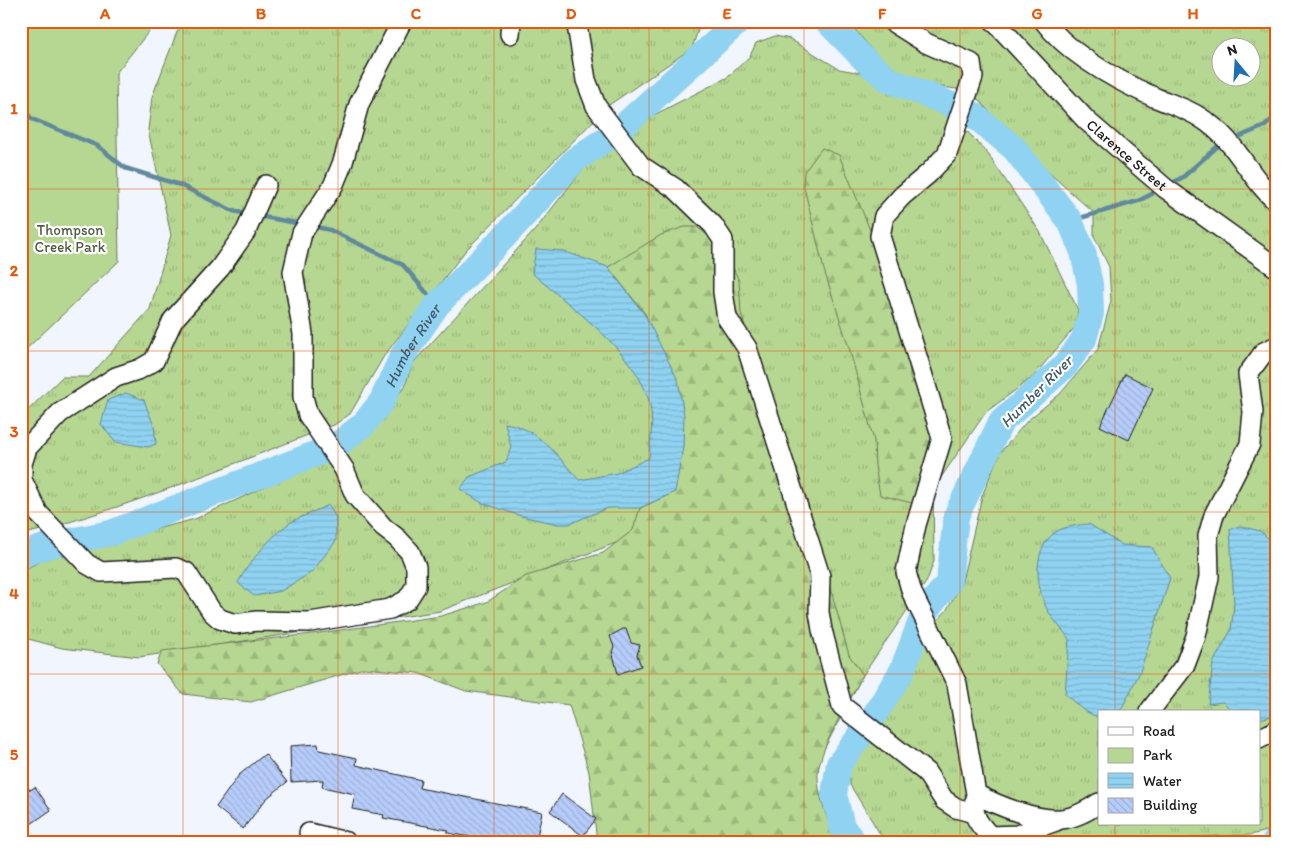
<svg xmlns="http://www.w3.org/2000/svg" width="1298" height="863" font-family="Itim,sans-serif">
  <defs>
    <pattern id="grass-tufts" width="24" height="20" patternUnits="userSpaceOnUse" patternTransform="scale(1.25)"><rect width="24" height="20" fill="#b6d791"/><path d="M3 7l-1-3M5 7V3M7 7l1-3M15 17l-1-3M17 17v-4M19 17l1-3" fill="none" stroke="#9cb87c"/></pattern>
    <pattern id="forest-firs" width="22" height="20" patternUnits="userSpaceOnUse" patternTransform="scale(1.25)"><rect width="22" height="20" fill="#b6d791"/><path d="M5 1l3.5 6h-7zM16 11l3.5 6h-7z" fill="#9cb87c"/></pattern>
    <pattern id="water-rules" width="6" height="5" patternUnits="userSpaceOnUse" patternTransform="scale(1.25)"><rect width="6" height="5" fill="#8fd2f1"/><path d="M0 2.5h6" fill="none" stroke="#7bb4ce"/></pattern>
    <pattern id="building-back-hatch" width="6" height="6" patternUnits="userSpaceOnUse" patternTransform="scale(1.25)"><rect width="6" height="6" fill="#b6cdfb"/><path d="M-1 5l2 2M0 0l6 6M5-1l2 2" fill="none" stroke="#9cafd7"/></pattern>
  </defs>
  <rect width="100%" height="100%" fill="#f0f5fe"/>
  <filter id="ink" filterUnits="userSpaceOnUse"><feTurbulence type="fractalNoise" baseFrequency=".02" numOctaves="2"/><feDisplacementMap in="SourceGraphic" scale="10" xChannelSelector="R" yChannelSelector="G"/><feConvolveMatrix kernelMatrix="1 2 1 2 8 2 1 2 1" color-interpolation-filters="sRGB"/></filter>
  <g filter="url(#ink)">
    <!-- grass -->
    <path fill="url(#grass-tufts)" stroke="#697a56" fill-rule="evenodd" d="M186,21H701L692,48L609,105L466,250L384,356L350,414L334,425C231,464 128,509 21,535V417L62,377H89L150,309L171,235L148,130L152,97L177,32Z
      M841,21H1277V829L1250,835L1193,837L1177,842H885L850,785L848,753L916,643L946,611L961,585L982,496L999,454L1028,420L1060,394L1098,349L1111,301L1109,267L1094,236V213L1019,146L979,100L964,90L912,83L881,60L850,24ZM1220,48H1250V78H1220ZM1099,712H1259V824H1099Z
      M775,36L790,39L839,69L873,75L900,95L953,116L988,154L1040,232L1078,310L1075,327L1033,377L986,412L933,489L934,561L927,581L863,675L820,757L817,778L675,520L440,611L139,657L62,648L21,637V571L49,557L195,519L323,460L374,427L405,386L412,364L535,230L590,160L646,119L728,77L750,56L756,43Z"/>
    <!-- forest -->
    <path fill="url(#forest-firs)" stroke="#697a56" d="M822,148L839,155L875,242L910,343V378L925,399L937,438L932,508L880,495L875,466L874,441L850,351L824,270L803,183L804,172Z
      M684,227H697L724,248L739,281L741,313L778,436L797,469L849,655L863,675C850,700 815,753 818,780C820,802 828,822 837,842H597L589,772L569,705L466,691L418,673L364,668L251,702L183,694L157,664L162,651L312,634L441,616L487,602L526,576L603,553L633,530L640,508L675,492L646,315L608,267L661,235Z"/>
    <!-- green -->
    <path fill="#b6d791" stroke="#697a56" d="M21,21H157L116,73L119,261L21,354Z"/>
    <!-- water -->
    <path fill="url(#water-rules)" stroke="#61899c" d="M536,249L563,251L608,267L645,315L678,380L684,415L683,447L675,492L640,508H608L569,524H558L521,516L482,503L460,489L469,477L506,462L511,447L505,423C538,428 558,456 579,480L617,473L649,458C650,444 653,426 651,412C645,357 571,308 532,273Z
      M126,393L144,400L154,426L156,444L148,447L115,442L101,424L108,400Z
      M329,505L336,518V541L312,572L281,591L254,596L238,583C247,564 275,531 293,521C305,515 317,510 329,505Z
      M1089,524L1122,545L1152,547L1170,578L1140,672L1120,712H1099V718L1083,710L1065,694L1069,639C1063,630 1054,621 1048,611C1035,587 1031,545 1059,530C1068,526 1079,525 1089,524Z
      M1240,526L1260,531L1277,546V715L1259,719V712H1233L1223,702L1208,704L1213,663L1231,630L1234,605L1230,529Z"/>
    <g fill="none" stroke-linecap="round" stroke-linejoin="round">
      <!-- stream -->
      <path stroke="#61899c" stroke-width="4.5" d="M21,107L32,119L98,146L125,168L180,185L233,211L248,214
        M1241,136L1265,126L1277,115
        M1176,181L1183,177L1218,146
        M258,216L302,224
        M1070,221L1138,201L1152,194
        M312,226L330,230L403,265L437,305"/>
      <!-- river -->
      <g stroke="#8fd2f1" stroke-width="26">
        <path d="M827,21L865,60L889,80L970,112L1015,149L1070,221L1083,252L1090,284L1091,313L1084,339L1065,366L1001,422L956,516L949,582L924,613L902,671L869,724L839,764L834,794L842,827L854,842"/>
        <path id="s1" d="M21,555L50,545L111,533L336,446L364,424L382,401L403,355L437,305L503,238L575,160L619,130L739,21"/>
        <path d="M1275,842H1277"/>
      </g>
    </g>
    <!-- building -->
    <path fill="url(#building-back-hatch)" stroke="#1c1c1c" d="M1125,374L1153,388L1129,440L1100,426Z
      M623,629H626L631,643L640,645L637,655L641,666L618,674L612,651L614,647L610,636Z
      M318,744L319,750L357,758L356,765L421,780L419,788L542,812L536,842H497L448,833V830L383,818L384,815L352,809L355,794L322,787L323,780L291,782L290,746Z
      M265,754L287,782L266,799L243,829L216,807L239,775Z
      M21,779L30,790L35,787L51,810L21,831Z
      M562,794L596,819L583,836L550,811Z"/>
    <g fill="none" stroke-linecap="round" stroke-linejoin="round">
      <defs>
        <g id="minor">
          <path d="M574,21L577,25L586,80L596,106L641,166L676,189L713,225L723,240V292L727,318L747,348L820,576L819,612L822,630L842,706L926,772L944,800L956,808L974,813"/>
          <path d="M891,21L926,43L971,63L973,77L947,154L928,174L902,196L884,216L880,236L942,438L916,525L906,572L912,593L957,684L976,794C998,806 1036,821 1061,819C1075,818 1087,811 1099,803"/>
          <path id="s2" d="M994,21L1087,121L1165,188L1277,268"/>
          <path d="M1044,21C1070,56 1118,81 1156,98C1171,104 1188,109 1201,118C1238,141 1247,176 1277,202"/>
          <path d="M510,34L511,21"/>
          <path d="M266,185L246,231L220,268L173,320L154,361L140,369L116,377L60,413L27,448L22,464V480L38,513L87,564L101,572L176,568L186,572L212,612L220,619L235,624L257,621L310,622L390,609L407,600L416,586V567L410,552L397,538L384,528L355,495L344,469L308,415L303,397V334L293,272L302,233L333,186L343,162L359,104L402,21"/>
          <path d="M1149,712L1185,665L1196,636L1209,577L1208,536L1214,515L1250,444L1253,412L1248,374L1264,352L1277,346"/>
          <path d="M1259,739L1277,730"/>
          <path d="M975,801C971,816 980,825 990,836L1017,835L1056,821"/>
          <path d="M309,833L346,842"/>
        </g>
      </defs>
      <!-- minor casing -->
      <use href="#minor" stroke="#1c1c1c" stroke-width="22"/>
      <!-- minor -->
      <use href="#minor" stroke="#fff" stroke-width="19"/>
    </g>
  </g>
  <!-- grid -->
  <path fill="none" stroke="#e8590c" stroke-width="1" stroke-opacity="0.55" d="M183,21V842M338,21V842M494,21V842M649,21V842M804,21V842M960,21V842M1115,21V712M21,189H1277M21,351H1277M21,512H1277M21,674H1277M1115,824V842"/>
  <g text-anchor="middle" stroke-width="4.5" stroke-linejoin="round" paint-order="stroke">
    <!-- street labels -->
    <g font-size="15" fill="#1c1c1c" stroke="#fff">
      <text dy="5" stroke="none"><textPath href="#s2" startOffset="189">Clarence Street</textPath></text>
    </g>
    <!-- park labels -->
    <g font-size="15" fill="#525d45" stroke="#fff">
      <text x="70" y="235">Thompson<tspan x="70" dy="17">Creek Park</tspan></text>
    </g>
    <!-- water labels -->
    <g font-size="16" font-style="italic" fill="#445c67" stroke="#fff">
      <text dy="6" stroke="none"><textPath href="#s1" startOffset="462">Humber River</textPath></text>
      <text transform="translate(1036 391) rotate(-45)" y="6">Humber River</text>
    </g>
  </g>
  <!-- margin -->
  <rect width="1298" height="863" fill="none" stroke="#fff" stroke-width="55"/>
  <!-- legend -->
  <rect x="1098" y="710" width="162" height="115" fill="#ffffff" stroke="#a4a4a4"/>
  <rect x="1108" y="727" width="25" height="8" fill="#ffffff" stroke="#a4a4a4"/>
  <text x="1143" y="736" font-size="15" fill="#1c1c1c">Road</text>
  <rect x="1108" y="748" width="25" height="15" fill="#b6d791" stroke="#a4a4a4"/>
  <text x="1143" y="760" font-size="15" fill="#1c1c1c">Park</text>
  <rect x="1108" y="773" width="25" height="15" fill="url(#water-rules)" stroke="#a4a4a4"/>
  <text x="1143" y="786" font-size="15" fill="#1c1c1c">Water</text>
  <rect x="1108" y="798" width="25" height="15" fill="url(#building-back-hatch)" stroke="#a4a4a4"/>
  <text x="1143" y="810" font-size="15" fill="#1c1c1c">Building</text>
  <!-- north arrow -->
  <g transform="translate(1236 62) rotate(342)"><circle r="24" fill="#ffffff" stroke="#a4a4a4"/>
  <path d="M0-4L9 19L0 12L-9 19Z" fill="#1f6fb2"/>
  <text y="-8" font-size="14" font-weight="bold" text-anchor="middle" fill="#1c1c1c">N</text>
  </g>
  <rect x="28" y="28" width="1242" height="808" fill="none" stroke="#e8590c" stroke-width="2"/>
  <g font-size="16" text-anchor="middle" font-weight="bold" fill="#e8590c">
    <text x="105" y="19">A</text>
    <text x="261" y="19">B</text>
    <text x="416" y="19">C</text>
    <text x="571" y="19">D</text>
    <text x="727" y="19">E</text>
    <text x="882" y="19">F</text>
    <text x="1037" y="19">G</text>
    <text x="1193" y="19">H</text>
    <text x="14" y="114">1</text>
    <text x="14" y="276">2</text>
    <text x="14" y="437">3</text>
    <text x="14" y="599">4</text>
    <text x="14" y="760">5</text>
  </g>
</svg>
